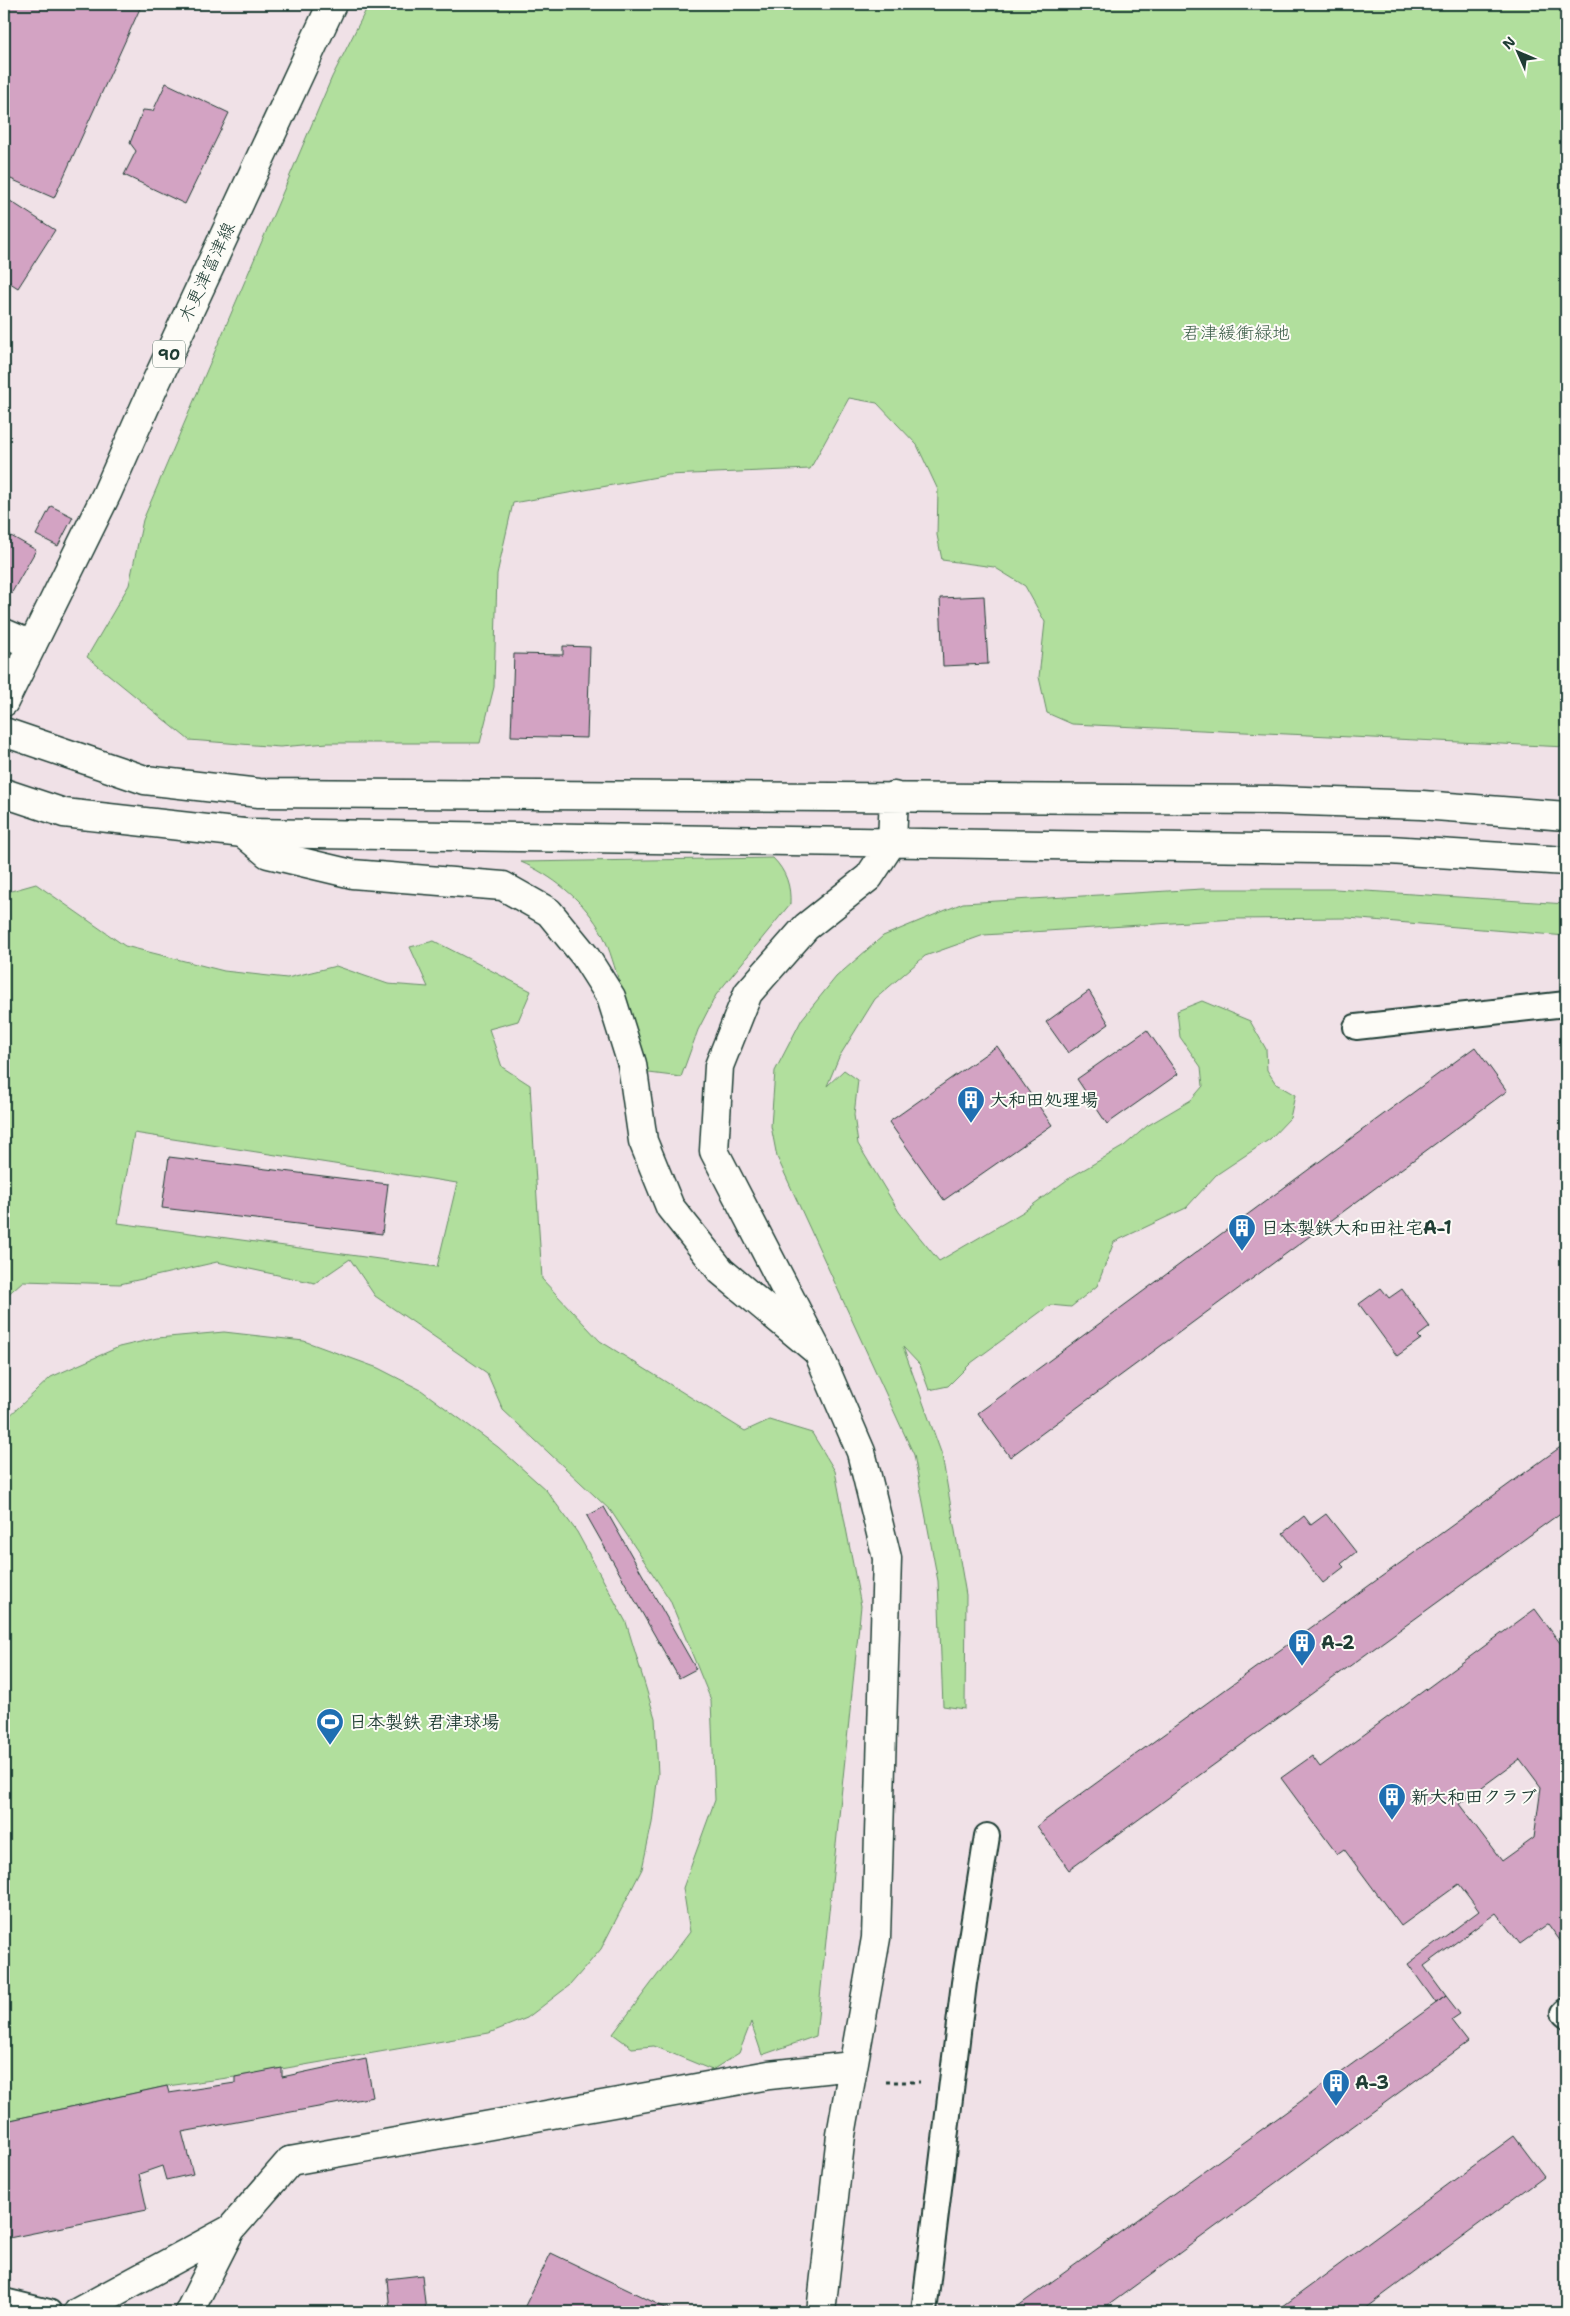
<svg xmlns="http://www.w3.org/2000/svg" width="1570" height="2316" font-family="'Shantell Sans','Klee One',sans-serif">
  <rect width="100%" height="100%" fill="#f0e1e7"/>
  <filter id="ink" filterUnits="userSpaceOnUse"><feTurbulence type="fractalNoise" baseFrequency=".02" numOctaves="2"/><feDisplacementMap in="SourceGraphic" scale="10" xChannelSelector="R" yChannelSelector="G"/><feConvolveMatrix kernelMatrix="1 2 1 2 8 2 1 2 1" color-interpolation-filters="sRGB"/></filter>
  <g filter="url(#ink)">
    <!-- green -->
    <path fill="#b1df9d" stroke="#688e68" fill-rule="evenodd" d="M369,4H1566V747L1072,724L1047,713L1039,677L1045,622L1025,586L994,567L942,560L937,535L938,490L917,445L877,403L849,398L810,469L668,475L513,503L497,574L494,687L480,743H328L280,747L189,740L87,657L129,585L143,520L332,77Z
      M773,858C786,871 791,886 790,904L716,995L698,1030L681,1077L649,1073C639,1041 629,1010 618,978C613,962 608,943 599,928C582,899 551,875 521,862Z
      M36,884L125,946L224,971L287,978L336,966L388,984L428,987L410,947L434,941L531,991L518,1021L489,1029L502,1067L530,1085L542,1279L600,1341L745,1431L769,1420L812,1433L835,1471L861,1606L816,2036L762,2055L751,2022L739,2053L712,2070L654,2046L632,2048L613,2034L690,1932L683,1888L715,1800L711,1700L670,1600L611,1511L503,1410L487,1373L375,1296L350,1259L315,1283L217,1262L120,1284L23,1281L4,1298V893ZM134,1133L457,1183L437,1267L118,1223Z
      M1202,889H1335L1566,904V936L1348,918L1235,919L984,935L925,956L875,999L839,1057L827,1086L844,1070L858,1080L854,1115L858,1144L899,1212L939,1261L1023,1212L1071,1177L1124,1146L1147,1126L1191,1100L1203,1086L1201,1067L1180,1037L1177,1011L1202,1001L1250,1021L1266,1049L1267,1070L1276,1084L1295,1095L1290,1118L1270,1139L1216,1175L1186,1208L1114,1242L1097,1286L1071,1307L1050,1305L971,1363L948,1386L929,1390L920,1365L903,1347L942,1455L966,1595L965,1709L943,1706L938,1581L914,1455L777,1157L771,1126L775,1071L802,1019L836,977L883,936L963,903Z
      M224,1332L304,1341L378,1368L421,1390L498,1447L546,1490L577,1532L626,1622L655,1718L658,1774L652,1823L642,1869L601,1949L570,1985L527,2018L489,2033L235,2077L167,2086L6,2121L4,2118V1421L51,1377L119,1347L157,1338Z"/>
    <!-- building -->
    <path fill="#d3a3c3" stroke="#1f3d34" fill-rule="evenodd" d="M4,4H142L54,198L4,176Z
      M166,83L229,113L185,204L124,175L136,151L130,143L143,110L153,111Z
      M4,197L55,230L18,288L4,279Z
      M51,506L73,517L58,546L36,535Z
      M11,536L36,550L11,594L4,590V548Z
      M984,596L988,664L943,666L940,598Z
      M563,646L590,647L587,738L511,736L514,654L563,655Z
      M1089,991L1109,1024L1068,1053L1046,1022Z
      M1147,1030L1178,1074L1107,1124L1077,1079Z
      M997,1046L1052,1125L944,1200L889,1122Z
      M1475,1047L1507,1091L1010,1457L978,1413Z
      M169,1157L388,1184L382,1234L162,1208Z
      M1381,1288L1389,1298L1402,1289L1430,1327L1418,1336L1421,1339L1397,1356L1359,1304Z
      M1566,1443V1509L1069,1870L1037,1826Z
      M604,1507L696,1669L679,1678L587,1516Z
      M1326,1514L1356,1552L1341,1564L1344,1567L1323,1583L1283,1533L1304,1516L1311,1525Z
      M1535,1609L1566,1651V1679L1563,1682L1566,1686V1949L1548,1924L1520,1944L1496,1913L1424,1966L1446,1996L1436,2003L1408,1964L1479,1911L1474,1904L1459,1884L1401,1926L1344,1849L1337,1854L1281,1778L1312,1756L1320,1767ZM1520,1759L1541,1787L1534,1838L1502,1861L1459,1804Z
      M1446,1996L1460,2014L1451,2020L1468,2042L1099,2312H1010Z
      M366,2059L373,2097L182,2132L193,2174L166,2180L162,2166L139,2174L147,2210L4,2239V2118L6,2121L167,2086L169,2093L235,2083V2077L282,2068V2077Z
      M1514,2136L1544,2176L1360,2312H1275Z
      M551,2253L674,2312H522Z
      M422,2275L426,2312H390L387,2279Z
      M1566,2302V2312H1553Z"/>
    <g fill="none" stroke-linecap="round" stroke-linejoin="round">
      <defs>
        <path id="lane" d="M1356,1027L1566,1004
          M1566,2011L1564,2013L1566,2015
          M4,2301L49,2312
          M924,2312L964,1983L987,1836"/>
        <path id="street" d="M4,633L32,645
          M243,833L268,854L352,874L503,886L549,912L585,956L611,997L632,1064L643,1141L670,1207L721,1271L818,1352
          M78,2312L231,2229
          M189,2312L231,2229L290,2161"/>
        <path id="secondary" d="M4,732L145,780L259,793L1276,800L1422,805L1566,816
          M4,793L64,813L243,833L1389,850L1566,861
          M290,2161L769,2075L852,2066
          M821,2312L841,2135L876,1938L887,1558L861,1452L818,1352L714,1151L719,1066L748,993L806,927L869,877L892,842L894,796"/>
        <path id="primary" d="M4,702L107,493L152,391L332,4"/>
      </defs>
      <!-- lane casing -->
      <use href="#lane" stroke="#1f3d34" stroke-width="28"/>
      <!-- street casing -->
      <use href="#street" stroke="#1f3d34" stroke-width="31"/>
      <!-- secondary casing -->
      <use href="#secondary" stroke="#1f3d34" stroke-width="31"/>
      <!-- primary casing -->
      <use href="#primary" stroke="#1f3d34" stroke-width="31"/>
      <!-- path -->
      <path stroke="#1f3d34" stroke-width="3" stroke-dasharray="4 4" stroke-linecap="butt" d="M886,2082H920"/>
      <!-- lane -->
      <use href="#lane" stroke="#fdfcf7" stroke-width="24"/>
      <!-- street -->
      <use href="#street" stroke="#fdfcf7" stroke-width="28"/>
      <!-- secondary -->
      <use href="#secondary" stroke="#fdfcf7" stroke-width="28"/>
      <!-- primary -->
      <use href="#primary" stroke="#fdfcf7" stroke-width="28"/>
    </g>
  </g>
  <!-- icons -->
  <defs>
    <symbol id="building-pin" viewBox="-11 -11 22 30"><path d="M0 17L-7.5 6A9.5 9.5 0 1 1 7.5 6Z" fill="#1f6fb2" stroke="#fdfcf7"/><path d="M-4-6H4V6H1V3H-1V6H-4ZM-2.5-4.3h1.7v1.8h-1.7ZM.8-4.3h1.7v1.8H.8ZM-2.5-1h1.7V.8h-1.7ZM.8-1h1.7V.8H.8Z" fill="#fff"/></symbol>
    <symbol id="stadium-pin" viewBox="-11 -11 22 30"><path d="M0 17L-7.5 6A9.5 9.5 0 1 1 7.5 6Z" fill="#1f6fb2" stroke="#fdfcf7"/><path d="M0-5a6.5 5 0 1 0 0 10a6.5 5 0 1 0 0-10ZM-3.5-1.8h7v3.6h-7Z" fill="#fff"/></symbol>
  </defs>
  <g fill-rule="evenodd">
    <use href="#building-pin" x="955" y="1084" width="32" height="43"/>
    <use href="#building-pin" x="1226" y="1212" width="32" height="43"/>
    <use href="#building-pin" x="1286" y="1627" width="32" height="43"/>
    <use href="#stadium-pin" x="314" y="1706" width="32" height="43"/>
    <use href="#building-pin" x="1376" y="1781" width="32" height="43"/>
    <use href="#building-pin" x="1320" y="2067" width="32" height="43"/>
  </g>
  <g text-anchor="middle" stroke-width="4" stroke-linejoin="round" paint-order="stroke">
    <!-- shield labels -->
    <rect fill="#fdfcf7" stroke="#62766e" stroke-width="1" x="153" y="340.5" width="32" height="27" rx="4"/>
    <g font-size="16" font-weight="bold" fill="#1f3d34">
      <text x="169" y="360">90</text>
    </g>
    <!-- street labels -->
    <g font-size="18" fill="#1f3d34" stroke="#fdfcf7">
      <text transform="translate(207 272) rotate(-65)" y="6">木更津富津線</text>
    </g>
    <!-- park labels -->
    <g font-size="18" fill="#3c5d49" stroke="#fdfcf7">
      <text x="1236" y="339">君津緩衝緑地</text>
    </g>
    <!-- poi labels -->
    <g font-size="18" font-weight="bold" fill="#1f3d34" stroke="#fdfcf7" text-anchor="start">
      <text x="990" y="1106">大和田処理場</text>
      <text x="1261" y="1234">日本製鉄大和田社宅A-1</text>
      <text x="1321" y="1649">A-2</text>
      <text x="349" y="1728">日本製鉄 君津球場</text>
      <text x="1411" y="1803">新大和田クラブ</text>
      <text x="1355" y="2089">A-3</text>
    </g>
  </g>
  <!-- margin -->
  <rect width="1570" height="2316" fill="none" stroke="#fdfcf7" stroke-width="20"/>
  <rect x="10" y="10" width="1550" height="2296" fill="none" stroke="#1f3d34" stroke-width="2" filter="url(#ink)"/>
  <!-- north arrow -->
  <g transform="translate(1518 52) rotate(315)" stroke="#fdfcf7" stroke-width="4" paint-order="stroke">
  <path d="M0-4L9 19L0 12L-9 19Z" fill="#1f3d34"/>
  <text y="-8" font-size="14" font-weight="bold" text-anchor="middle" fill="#1f3d34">N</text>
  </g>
</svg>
